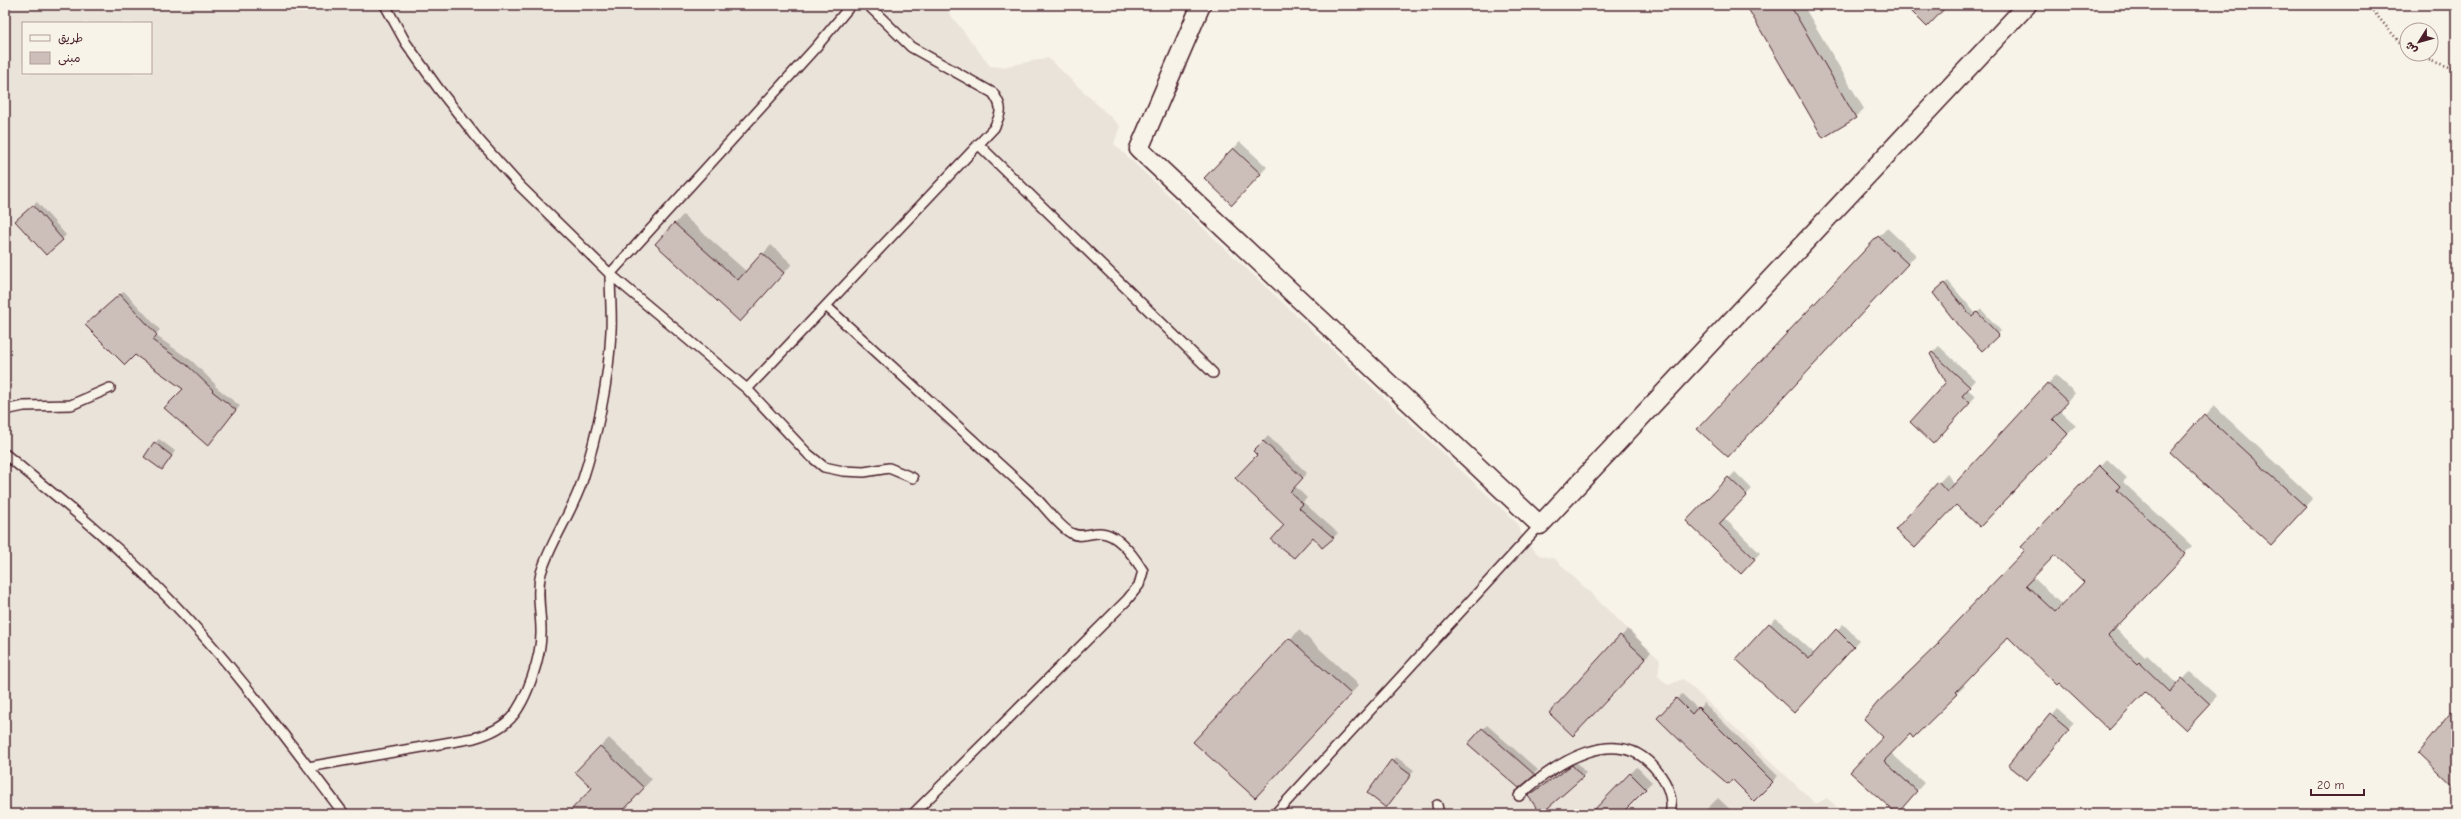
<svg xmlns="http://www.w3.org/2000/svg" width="2461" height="819" font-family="'Comic Neue','Playpen Sans Arabic',sans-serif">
  <rect width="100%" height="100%" fill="#f7f3e8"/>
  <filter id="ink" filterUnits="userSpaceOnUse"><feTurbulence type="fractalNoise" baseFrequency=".025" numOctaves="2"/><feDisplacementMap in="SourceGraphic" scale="8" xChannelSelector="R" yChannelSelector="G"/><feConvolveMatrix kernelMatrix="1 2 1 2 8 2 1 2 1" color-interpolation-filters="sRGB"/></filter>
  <g filter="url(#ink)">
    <!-- built -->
    <path fill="#eae3da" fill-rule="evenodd" d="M5,5H943L990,66L1002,67L1048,58L1120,126L1114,144L1516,522L1525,542L1539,555L1555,559L1660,660L1658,676L1668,685L1683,679L1816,804L1827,798L1844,814H5ZM23,23H151V73H23Z"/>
    <!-- shadow -->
    <path fill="#0003" fill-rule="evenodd" d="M1747,5H1803L1864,109L1855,117Z
      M1240,142L1267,167L1238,198L1205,178Z
      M37,202L66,235L62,239L20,217Z
      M683,215L747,272L771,245L792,264L749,312L656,244Z
      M1887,228L1916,255L1736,447L1879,237Z
      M1948,281L1976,314L1981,309L2001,331L1982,349L1937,289Z
      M124,291L160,330L155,335L192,361L216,385L215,386L240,406L208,445L184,389L91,321Z
      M1939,346L1975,380L1967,389L1976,396L1939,437L1947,382L1931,354Z
      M2056,375L2075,393L2060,411L2076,425L1988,518L1956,503L1896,530L1947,474L1955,485Z
      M2214,406L2313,498L2279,535L2171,452Z
      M1268,436L1307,473L1295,486L1307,498L1303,502L1338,533L1333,538L1313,536L1285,525L1258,455L1254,451Z
      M159,439L175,451L166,465L155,443Z
      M2107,459L2127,478L2123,482L2192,546L2115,628L2145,657L2147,655L2178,685L2190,672L2217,696L2194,721L2146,691L2008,636L1962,684L1965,686L1913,736L1910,733L1891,753L1924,783L1904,805L1852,772L1884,737L1941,643ZM2055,554L2085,582L2063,606L2033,577Z
      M1735,472L1752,489L1724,518L1760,553L1741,573L1687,521Z
      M1776,618L1815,654L1843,624L1859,640L1800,706L1737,659Z
      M1628,629L1651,652L1579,728L1550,713Z
      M1299,630L1359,685L1263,788L1195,742Z
      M1682,694L1698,709L1704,703L1778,776L1754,800L1732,778L1659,718Z
      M2058,709L2074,723L2027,779L2010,765Z
      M1487,725L1538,770L1519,787L1483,729Z
      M609,738L652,779L619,814H569L593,788L600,747Z
      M1396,757L1414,770L1390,802L1368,793Z
      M1576,762L1586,773L1542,813L1531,801L1533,792Z
      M1637,767L1652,782L1619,814H1591Z
      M1718,798L1735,814H1702Z"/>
    <!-- building -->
    <path fill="#ccbfb9" stroke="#4a1f2b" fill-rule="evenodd" d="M1746,5H1790L1856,118L1823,138Z
      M1905,5H1948L1927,27Z
      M1233,148L1261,174L1232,205L1204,178Z
      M33,205L63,240L46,255L15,221Z
      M674,223L738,280L762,253L784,273L740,322L655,244Z
      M1878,236L1908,264L1728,457L1697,429Z
      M1944,283L1972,317L1977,312L1999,335L1982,351L1960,328L1933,293Z
      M120,294L157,335L152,340L187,365L213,390L212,391L236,410L208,446L164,408L183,389L135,355L125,365L85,325Z
      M1932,352L1970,387L1962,396L1970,403L1933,444L1910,422L1946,382L1930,354Z
      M2047,383L2068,402L2053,419L2068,434L1980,527L1956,505L1915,548L1895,530L1938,482L1947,492Z
      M2204,414L2306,507L2271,545L2170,452Z
      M1263,441L1303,478L1290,492L1303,504L1299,508L1334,538L1322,548L1313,537L1294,558L1271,540L1284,525L1235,478L1257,455L1253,451Z
      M154,442L172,456L162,470L144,457Z
      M2099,465L2120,486L2117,490L2186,554L2108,636L2137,664L2139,662L2170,692L2182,678L2210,704L2186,730L2145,692L2109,730L2059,683L2057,685L2008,637L1956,692L1958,694L1913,738L1910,734L1884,761L1917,791L1897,814L1850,772L1883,737L1864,719L1878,702L1939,643L1938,641L2025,550L2021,547ZM2055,555L2084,582L2055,612L2026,585Z
      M1728,477L1747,495L1719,524L1755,559L1741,574L1686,521Z
      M1769,623L1809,659L1836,629L1854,647L1794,713L1736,659Z
      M1620,635L1646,659L1573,736L1549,713Z
      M1289,638L1351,694L1255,798L1193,742Z
      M1676,698L1692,714L1698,707L1773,782L1754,801L1732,779L1728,784L1701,761L1657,718Z
      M2456,706V789L2418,753Z
      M2050,714L2069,730L2027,780L2008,765Z
      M1482,728L1535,775L1519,788L1468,744Z
      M600,746L644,788L620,814H567L592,788L575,772Z
      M1391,760L1411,775L1386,808L1367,793Z
      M1572,765L1583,777L1541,814L1528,796Z
      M1630,773L1646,789L1621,814H1590Z"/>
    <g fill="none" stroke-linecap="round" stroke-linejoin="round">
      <defs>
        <path id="lane" d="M385,5L406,43L438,88L478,139L520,186L610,274L747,389L808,454L824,467L843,471L864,472L889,468L913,478
          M978,144L1213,373
          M826,306L1032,494C1044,505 1058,526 1071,533C1081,539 1091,532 1101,533C1119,534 1135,558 1143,571L1139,585L1127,600L913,814
          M747,389L994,128C1002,112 1003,107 993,93L911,47L868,5
          M5,410L24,406L71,405L110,388
          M5,454C61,500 118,545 168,598C233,664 288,741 344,814
          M308,767L474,738C488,734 501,729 511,718C527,700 542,655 541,630C541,612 536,592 541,573C551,541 571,514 582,482C597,436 609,380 611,331C612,312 610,293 610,274L817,46L851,5
          M1519,796C1555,763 1619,720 1658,772C1667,783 1674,799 1670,814
          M1437,805L1439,814
          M1275,814L1540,525"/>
        <path id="street" d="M1201,5L1139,149L1540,525L2027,5"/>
      </defs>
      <!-- lane casing -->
      <use href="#lane" stroke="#4a1f2b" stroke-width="12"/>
      <!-- street casing -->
      <use href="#street" stroke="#4a1f2b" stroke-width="21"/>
      <!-- path -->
      <path stroke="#4a1f2b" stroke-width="2.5" stroke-dasharray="1 3" stroke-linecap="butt" d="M2368,5L2407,51
        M2410,54L2456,69"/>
      <!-- lane -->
      <use href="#lane" stroke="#f7f3e8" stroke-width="9"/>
      <!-- street -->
      <use href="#street" stroke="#f7f3e8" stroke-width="18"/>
    </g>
  </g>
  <!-- margin -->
  <rect width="2461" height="819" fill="none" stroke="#f7f3e8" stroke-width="20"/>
  <rect x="10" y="10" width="2441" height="799" fill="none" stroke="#4a1f2b" stroke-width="1.5" filter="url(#ink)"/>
  <!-- legend -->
  <rect x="22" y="22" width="130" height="52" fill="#f7f3e8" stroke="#b29e9c"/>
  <rect x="30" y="35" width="20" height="6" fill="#f7f3e8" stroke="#b29e9c"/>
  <text x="58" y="42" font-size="12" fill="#4a1f2b">طريق</text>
  <rect x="30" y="52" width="20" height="12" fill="#ccbfb9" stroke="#b29e9c"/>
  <text x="58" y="62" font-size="12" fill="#4a1f2b">مبنى</text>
  <!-- north arrow -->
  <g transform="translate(2419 42) rotate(233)"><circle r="19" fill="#f7f3e8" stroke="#b29e9c"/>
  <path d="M0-3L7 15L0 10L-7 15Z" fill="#4a1f2b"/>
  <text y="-6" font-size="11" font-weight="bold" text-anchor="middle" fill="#4a1f2b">ش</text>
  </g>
  <!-- scale -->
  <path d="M2311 789v6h53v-6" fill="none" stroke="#4a1f2b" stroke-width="2"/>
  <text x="2317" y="789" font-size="12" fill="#4a1f2b" stroke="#f7f3e8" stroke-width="3" paint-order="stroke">20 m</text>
</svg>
